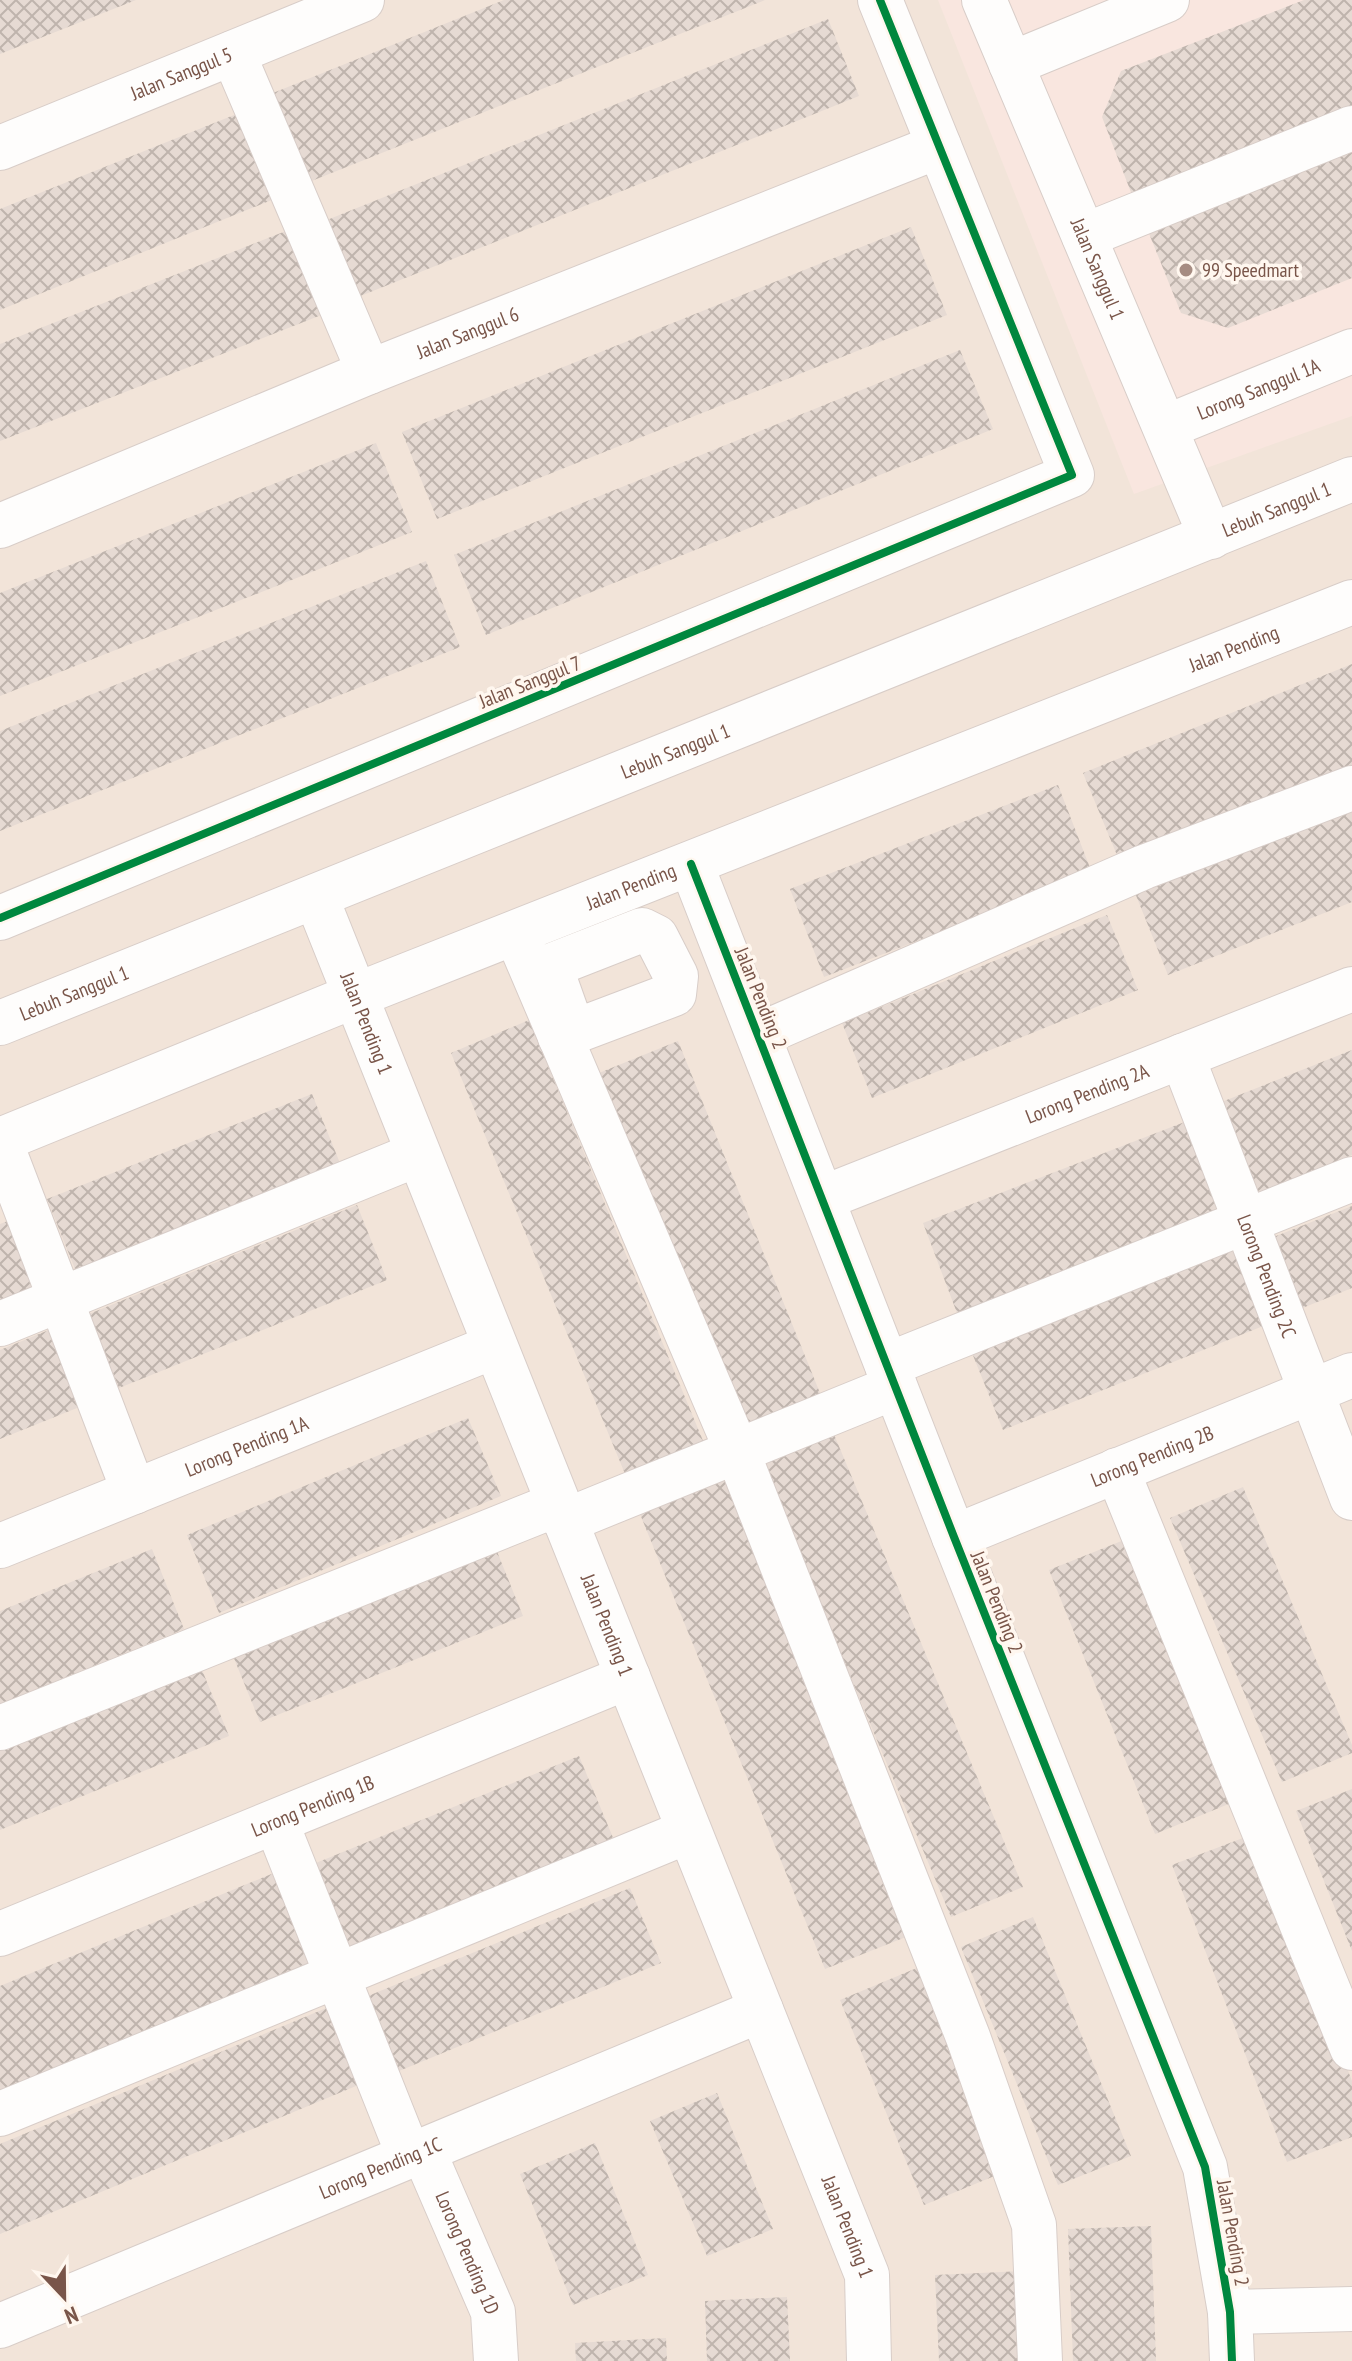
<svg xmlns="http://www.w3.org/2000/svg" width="1352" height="2361" font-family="'PT Sans Narrow',sans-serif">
  <defs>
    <pattern id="building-cross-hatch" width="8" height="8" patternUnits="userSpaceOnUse" patternTransform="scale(2)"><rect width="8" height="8" fill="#e6dad3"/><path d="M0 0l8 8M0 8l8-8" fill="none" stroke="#bfb4ad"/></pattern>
  </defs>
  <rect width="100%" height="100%" fill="#f9f2ec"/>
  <!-- residential -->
  <path fill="#f2e4d9" d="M0,0H1352V2361H0Z"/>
  <!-- commercial -->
  <path fill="#f9e6df" d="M938,0H1352V416L1134,494Z"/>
  <!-- building -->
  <path fill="url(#building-cross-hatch)" d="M0,0H136L0,54Z
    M504,0H765L304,184L268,95Z
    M1304,0H1352V109L1132,195L1102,117L1121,71Z
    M828,19L859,96L353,299L322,222Z
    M244,111L279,197L0,310V209Z
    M1352,148V278L1228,328L1181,313L1148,231Z
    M911,227L947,315L437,519L402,432Z
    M291,229L324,314L0,441V344Z
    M960,350L993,429L486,635L454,555Z
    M376,443L412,532L0,696V593Z
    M426,561L460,647L0,831V731Z
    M1352,664V767L1119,860L1083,773Z
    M1058,785L1092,873L824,977L790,889Z
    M1352,807V902L1168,975L1135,893Z
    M1107,915L1138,990L872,1098L842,1023Z
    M529,1020L706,1448L628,1481L451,1053Z
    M678,1041L822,1398L743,1430L599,1073Z
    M1352,1050V1155L1255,1194L1219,1103Z
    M312,1094L344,1173L79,1279L47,1199Z
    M1195,1118L1229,1208L957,1313L923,1223Z
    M357,1205L387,1280L119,1388L89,1314Z
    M1352,1206V1288L1300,1309L1271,1238Z
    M18,1217L49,1294L0,1314V1224Z
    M1242,1245L1273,1322L1003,1430L972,1353Z
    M61,1325L92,1402L0,1439V1350Z
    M468,1418L501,1496L219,1613L187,1535Z
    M833,1432L1023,1887L951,1917L761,1463Z
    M724,1479L911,1935L825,1969L640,1514Z
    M1243,1487L1352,1745V1753L1282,1782L1170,1518Z
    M1134,1536L1241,1799L1155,1834L1049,1570Z
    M152,1549L184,1629L0,1704V1611Z
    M496,1549L523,1616L260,1722L233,1656Z
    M200,1665L229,1736L0,1830V1746Z
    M579,1756L614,1840L346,1951L311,1865Z
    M1352,1789V1951L1296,1811Z
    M1256,1833L1352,2081V2137L1287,2162L1172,1865Z
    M281,1870L318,1962L0,2093V1986Z
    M630,1888L661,1963L399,2071L368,1996Z
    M1033,1917L1131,2156L1058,2185L961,1947Z
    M924,1965L1009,2170L924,2205L840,2000Z
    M336,2004L368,2081L0,2234V2144Z
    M717,2093L773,2229L707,2256L650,2121Z
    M595,2143L648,2275L573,2305L520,2174Z
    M1151,2226L1156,2361H1073L1068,2229Z
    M1022,2271L1025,2361H939L935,2275Z
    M787,2297L790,2361H707L705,2301Z
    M666,2338L667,2361H576L575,2343Z"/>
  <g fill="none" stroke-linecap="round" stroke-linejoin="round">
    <defs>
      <g id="minor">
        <path id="s1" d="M984,0L1211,537"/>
        <path d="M233,53L369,372"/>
        <path d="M1011,64L1167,0"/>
        <path id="s2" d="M0,148L362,0"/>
        <path d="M1084,236L1352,128"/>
        <path id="s3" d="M1166,427L1352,351"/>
        <path id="s4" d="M0,526L369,372L939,146"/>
        <path d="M691,864L954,1537L1205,2167L1230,2312L1232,2361"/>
        <path id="s5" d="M316,897L867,2275L869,2361"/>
        <path d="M0,918L1072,475L880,0"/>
        <path d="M516,933L737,1451L968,2037L1034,2225L1040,2361"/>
        <path id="s6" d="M0,1023L1352,479"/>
        <path d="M759,1035L1144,867L1352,788"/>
        <path d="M560,1037L674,994L676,976L656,937L642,930L550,966L566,1011"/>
        <path id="s7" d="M1182,1056L1352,1498"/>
        <path id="s8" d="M0,1140L354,996L1352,602"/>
        <path d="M0,1141L134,1492"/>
        <path id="s9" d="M823,1198L1352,989"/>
        <path d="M0,1324L418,1154"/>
        <path d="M887,1365L1352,1179"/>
        <path d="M1117,1470L1352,2048"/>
        <path d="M565,1521L895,1387"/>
        <path id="s10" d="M954,1537L1352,1375"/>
        <path id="s11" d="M0,1546L495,1346"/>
        <path d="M0,1728L558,1504"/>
        <path d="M276,1822L409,2156"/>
        <path id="s12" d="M0,1934L628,1677"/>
        <path d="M0,2114L689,1831"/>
        <path id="s13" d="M423,2150L493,2312L496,2361"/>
        <path d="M1230,2312L1352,2309"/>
        <path id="s14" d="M0,2326L761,2010"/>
      </g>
    </defs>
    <!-- minor casing -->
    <use href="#minor" stroke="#d8cdc8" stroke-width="46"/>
    <!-- minor -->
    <use href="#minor" stroke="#fefdfc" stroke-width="44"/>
    <defs>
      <path id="cycleway" d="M691,864L954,1537L1205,2167L1230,2312L1232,2361
        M0,918L1072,475L880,0"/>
    </defs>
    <!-- cycleway casing -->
    <use href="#cycleway" stroke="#fff7ef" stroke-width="13"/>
    <!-- cycleway -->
    <use href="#cycleway" stroke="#00873e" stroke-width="8"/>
  </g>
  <!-- markers -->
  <circle fill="#a68c82" stroke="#fff7ef" stroke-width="3" cx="1186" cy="270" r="8"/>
  <g text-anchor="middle" stroke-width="7" stroke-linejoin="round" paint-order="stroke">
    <!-- street labels -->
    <g font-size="20" fill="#795549" stroke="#fff7ef">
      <text dy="7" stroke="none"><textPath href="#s2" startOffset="196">Jalan Sanggul 5</textPath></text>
      <text dy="7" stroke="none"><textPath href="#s1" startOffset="292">Jalan Sanggul 1</textPath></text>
      <text dy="7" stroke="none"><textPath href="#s4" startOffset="506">Jalan Sanggul 6</textPath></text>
      <text dy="7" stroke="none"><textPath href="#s3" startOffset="100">Lorong Sanggul 1A</textPath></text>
      <text dy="7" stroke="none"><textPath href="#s6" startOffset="1376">Lebuh Sanggul 1</textPath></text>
      <text dy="7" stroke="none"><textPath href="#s8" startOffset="1328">Jalan Pending</textPath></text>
      <text transform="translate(530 682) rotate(-22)" y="7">Jalan Sanggul 7</text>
      <text dy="7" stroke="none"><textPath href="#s6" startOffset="728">Lebuh Sanggul 1</textPath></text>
      <text dy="7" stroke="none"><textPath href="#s8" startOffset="680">Jalan Pending</textPath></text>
      <text dy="7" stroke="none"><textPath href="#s6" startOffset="80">Lebuh Sanggul 1</textPath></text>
      <text transform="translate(761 998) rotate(68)" y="7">Jalan Pending 2</text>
      <text dy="7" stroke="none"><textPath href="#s5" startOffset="136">Jalan Pending 1</textPath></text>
      <text dy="7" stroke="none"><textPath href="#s9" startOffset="284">Lorong Pending 2A</textPath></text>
      <text dy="7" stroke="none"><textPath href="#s7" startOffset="236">Lorong Pending 2C</textPath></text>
      <text dy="7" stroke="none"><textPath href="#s11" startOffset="266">Lorong Pending 1A</textPath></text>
      <text dy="7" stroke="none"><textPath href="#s10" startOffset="214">Lorong Pending 2B</textPath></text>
      <text transform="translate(997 1602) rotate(68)" y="7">Jalan Pending 2</text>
      <text dy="7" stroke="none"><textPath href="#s5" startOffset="784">Jalan Pending 1</textPath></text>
      <text dy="7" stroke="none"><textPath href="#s12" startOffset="338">Lorong Pending 1B</textPath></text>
      <text dy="7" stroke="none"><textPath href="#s14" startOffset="412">Lorong Pending 1C</textPath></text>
      <text dy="7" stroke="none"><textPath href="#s5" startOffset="1432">Jalan Pending 1</textPath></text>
      <text transform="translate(1233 2233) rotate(80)" y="7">Jalan Pending 2</text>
      <text dy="7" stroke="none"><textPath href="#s13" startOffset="112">Lorong Pending 1D</textPath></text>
    </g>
    <!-- poi labels -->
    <g font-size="20" fill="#795549" stroke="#fff7ef" text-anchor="start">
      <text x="1202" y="277">99 Speedmart</text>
    </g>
  </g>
  <!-- north arrow -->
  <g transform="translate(64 2297) rotate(158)" stroke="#fff7ef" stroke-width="6" paint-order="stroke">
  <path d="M0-6L14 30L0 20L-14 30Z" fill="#795549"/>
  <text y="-12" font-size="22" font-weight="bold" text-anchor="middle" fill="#795549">N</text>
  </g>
</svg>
